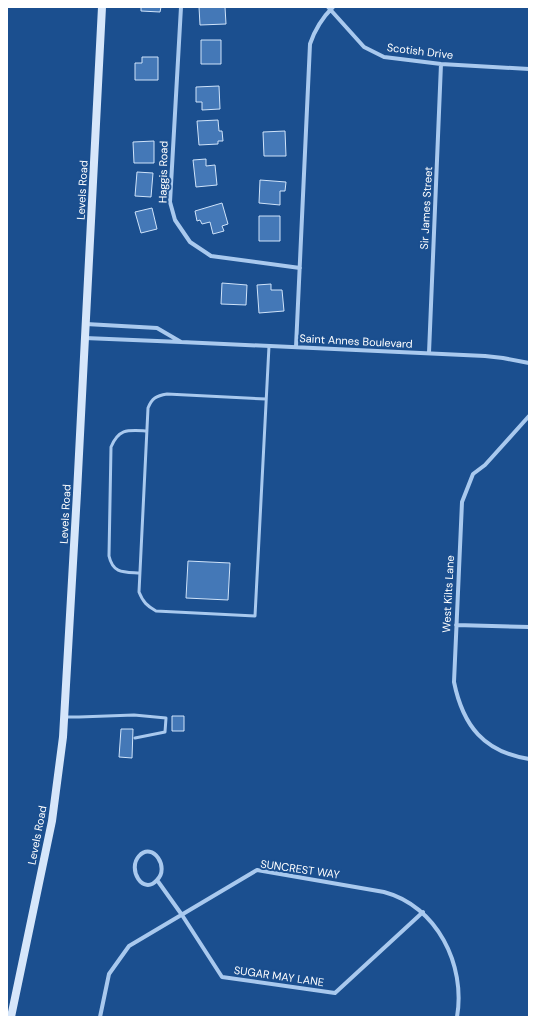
<svg xmlns="http://www.w3.org/2000/svg" width="536" height="1024" font-family="'DM Sans',sans-serif">
  <rect width="100%" height="100%" fill="#1b4f8f"/>
  <!-- building -->
  <path fill="#4478b7" stroke="#cfe3fa" d="M141,7H161L160,12L141,11Z
    M199,7H225L226,24L200,25Z
    M201,40H221V64H201Z
    M142,57H158V80H135V63H142Z
    M219,86L220,109L202,110V102H196V87Z
    M218,120L219,131H222L223,141H218V144L199,145L197,121Z
    M285,131L286,156H264L263,132Z
    M154,141V163H134L133,142Z
    M206,159V166L215,165L217,185L196,187L193,160Z
    M137,172L153,173L151,197L135,196Z
    M260,180L286,182L285,191H280V205L259,203Z
    M222,203L228,224L222,226L224,231L213,234L210,222L202,224L200,220L197,221L195,211Z
    M152,208L157,229L141,233L135,212Z
    M259,216H280V241H259Z
    M222,283L247,285L246,305L221,304Z
    M271,284V290H282L284,311L259,313L257,285Z
    M188,561L230,563L228,600L186,598Z
    M172,716H184V731H172Z
    M121,729H133L132,758L119,757Z"/>
  <g fill="none" stroke-linecap="round" stroke-linejoin="round">
    <!-- lane -->
    <path stroke="#a9c9ee" stroke-width="3" d="M266,399L167,394C156,396 152,398 148,408L139,592C143,602 147,606 156,611L255,616L269,346
      M140,573C124,572 113,574 109,556L111,447C119,428 128,430 147,431
      M65,717H79L134,715L166,718L165,732L135,738"/>
    <!-- street -->
    <path stroke="#a9c9ee" stroke-width="4" d="M181,7L170,202L175,220L190,242L211,256L300,268
      M328,7L364,47L384,57L441,64L529,69
      M85,338L181,342L157,328L86,324
      M181,342L485,356L503,358L529,363
      M296,347L310,44C315,29 322,18 333,7
      M429,353L441,64
      M529,416L485,465L473,474L462,502L454,682C463,726 484,752 529,759
      M456,625L529,627
      M157,880C170,868 153,841 139,856C127,869 143,896 157,880L182,915L222,977L335,993L423,912
      M100,1017L109,974L129,946L257,870L384,892C437,906 466,965 457,1017"/>
    <!-- secondary -->
    <path stroke="#d6e6fa" stroke-width="8" d="M11,1017L52,821L63,737L77,493L102,7"/>
  </g>
  <g text-anchor="middle" stroke-width="4" stroke-linejoin="round" paint-order="stroke">
    <!-- street labels -->
    <g font-size="11" fill="#fff" stroke="#1b4f8f">
      <text transform="translate(420 51) rotate(7)" y="4">Scotish Drive</text>
      <text transform="translate(163 172) rotate(-89)" y="4">Haggis Road</text>
      <text transform="translate(82 190) rotate(-87)" y="4">Levels Road</text>
      <text transform="translate(426 208) rotate(-87)" y="4">Sir James Street</text>
      <text transform="translate(356 341) rotate(3)" y="4">Saint Annes Boulevard</text>
      <text transform="translate(65 514) rotate(-87)" y="4">Levels Road</text>
      <text transform="translate(448 594) rotate(-87)" y="4">West Kilts Lane</text>
      <text transform="translate(37 835) rotate(-79)" y="4">Levels Road</text>
      <text transform="translate(300 869) rotate(8)" y="4">SUNCREST WAY</text>
      <text transform="translate(279 976) rotate(8)" y="4">SUGAR MAY LANE</text>
    </g>
  </g>
  <!-- border -->
  <rect width="536" height="1024" fill="none" stroke="#ffffff" stroke-width="16"/>
</svg>
